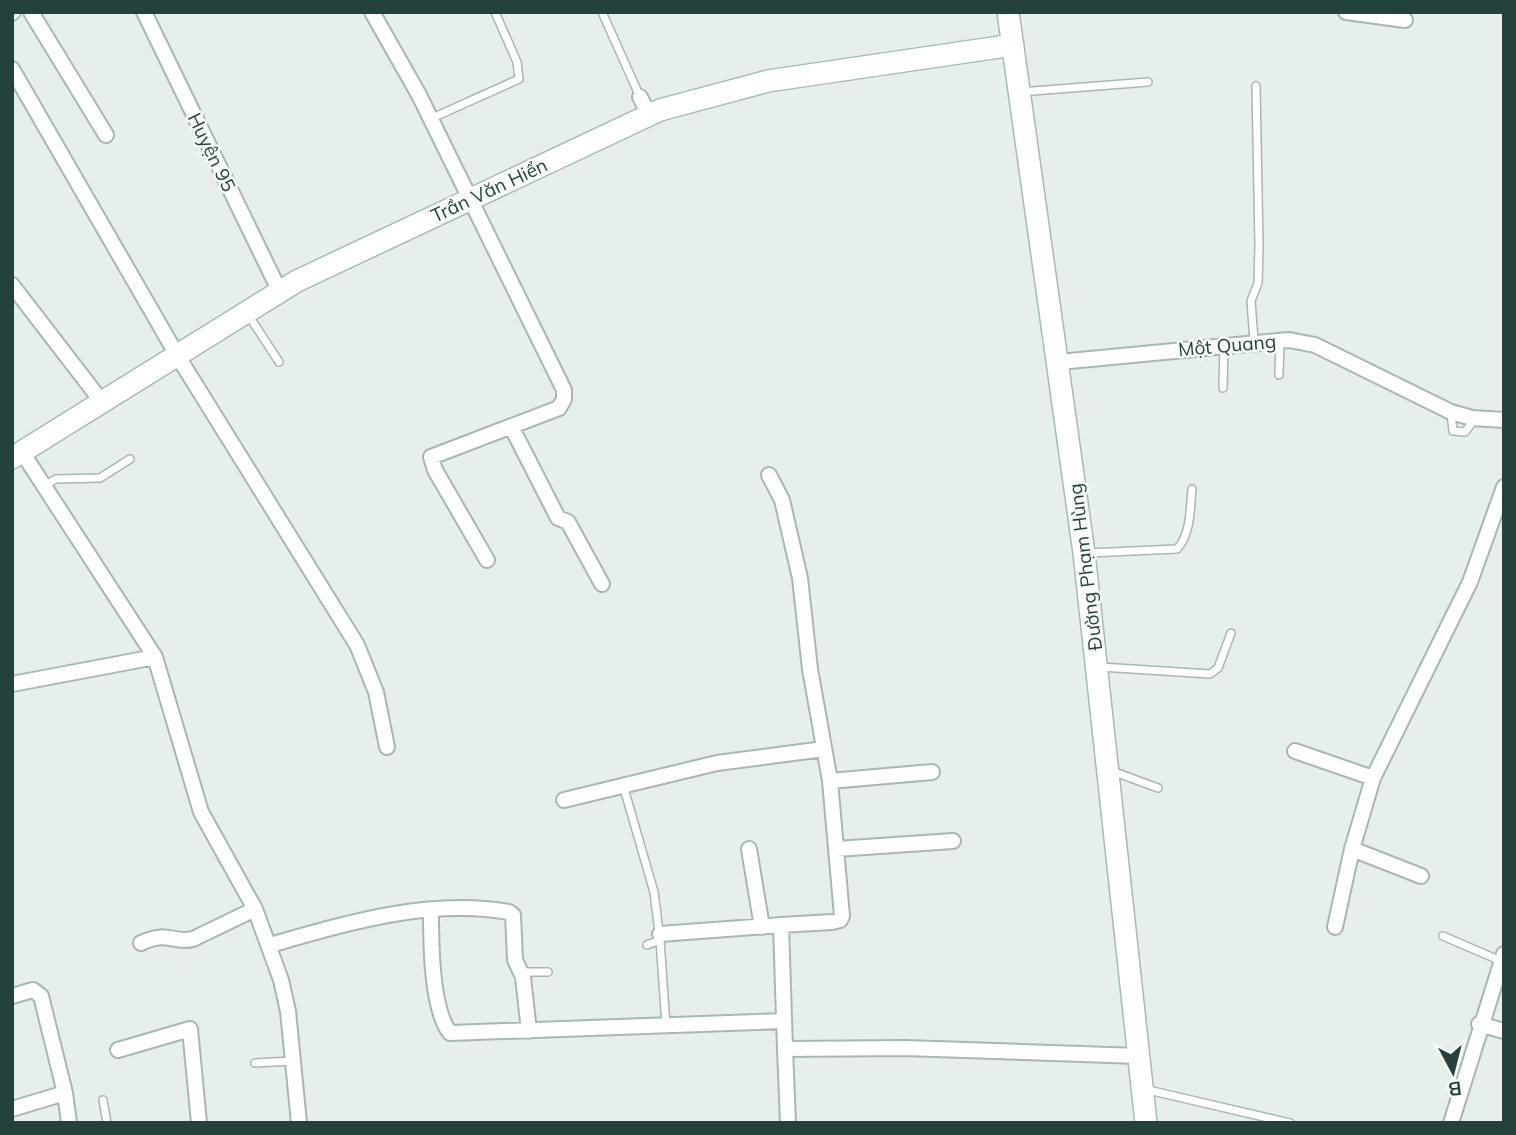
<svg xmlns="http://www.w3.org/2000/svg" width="1516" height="1135" font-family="Mulish,sans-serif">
  <rect width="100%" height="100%" fill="#e6efeb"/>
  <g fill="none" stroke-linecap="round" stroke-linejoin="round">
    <defs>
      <path id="lane" d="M602,12L640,97
        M1020,92L1148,82
        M430,119L519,79L517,62L495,12
        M247,313L279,362
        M1254,341L1251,301L1258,283L1259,246L1256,86
        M1279,375L1280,340
        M1223,388L1224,345
        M1451,413L1453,431L1465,432L1475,419
        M44,486L56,479L100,478L130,459
        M1088,553L1177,549C1191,534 1190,509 1192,489
        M1101,667L1210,674L1218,668L1231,633
        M1112,771L1158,788
        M623,785L654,892L660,940L647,945
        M1443,936L1501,961
        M660,940L666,1025
        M522,972H548
        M255,1063L292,1061
        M1144,1089L1290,1123
        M103,1100L107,1123"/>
      <path id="street" d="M31,12L106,135
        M144,12L280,292
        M372,12L419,95L564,390V399L559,408L431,457L435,470L487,560
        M1346,12L1405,20
        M12,13L13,12
        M12,69L177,355L357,645L376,692L387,747
        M640,97L649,115
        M12,285L102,402
        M1059,362L1289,340L1315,345L1451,412L1472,418L1504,420
        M512,428L558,518L568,522L602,584
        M22,452L155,657L201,812L255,909L281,980L288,1011L299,1123
        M769,475L782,500L800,578L810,669L830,781L842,916L840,920L832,922L781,925L785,1049
        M12,684L155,657
        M1295,751L1373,778
        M830,781L932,772
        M564,800L717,763L824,749
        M749,849L762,927
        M836,849L953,841
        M1352,849L1421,876
        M431,911C431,941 431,1009 450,1033L784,1021
        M1335,927L1352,849L1373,778L1470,582L1504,487
        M660,934L781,925
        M141,943C169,930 172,944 193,939L255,909
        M270,945C347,923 428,898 509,912L513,915L515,960L523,977L529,1031
        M12,996L33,990L41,996L65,1093
        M1479,1024L1504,1031
        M118,1050L190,1029L199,1123
        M12,1109L65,1093L69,1123
        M788,1123L785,1049L905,1048L1139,1056
        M1451,1123L1504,954"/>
      <path id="secondary" d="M1008,12L1084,553L1146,1123
        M12,458L297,281L660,110L768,81L1013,45"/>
    </defs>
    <!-- lane casing -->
    <use href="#lane" stroke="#a8b7b3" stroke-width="10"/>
    <!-- street casing -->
    <use href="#street" stroke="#a8b7b3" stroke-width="18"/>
    <!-- secondary casing -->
    <use href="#secondary" stroke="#a4bbb4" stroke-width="24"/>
    <!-- lane -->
    <use href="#lane" stroke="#fff" stroke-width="7"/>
    <!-- street -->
    <use href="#street" stroke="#fff" stroke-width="14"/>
    <!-- secondary -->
    <use href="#secondary" stroke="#fff" stroke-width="21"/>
  </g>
  <g text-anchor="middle" stroke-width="5" stroke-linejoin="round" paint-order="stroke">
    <!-- street labels -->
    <g font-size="19" fill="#24413b" stroke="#f7fbf9">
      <text transform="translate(212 152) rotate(64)" y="7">Huyện 95</text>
      <text transform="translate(489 190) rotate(-25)" y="7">Trần Văn Hiển</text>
      <text transform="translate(1227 345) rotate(-5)" y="7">Một Quang</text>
      <text transform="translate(1085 567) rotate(-97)" y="7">Đường Phạm Hùng</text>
    </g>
  </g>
  <!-- border -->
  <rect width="1516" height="1135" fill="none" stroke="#24413b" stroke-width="28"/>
  <!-- north arrow -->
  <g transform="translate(1453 1072) rotate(173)" stroke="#f7fbf9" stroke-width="5" paint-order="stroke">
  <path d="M0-5L12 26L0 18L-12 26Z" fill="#24413b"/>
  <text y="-10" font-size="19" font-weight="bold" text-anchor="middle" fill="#24413b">B</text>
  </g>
</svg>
